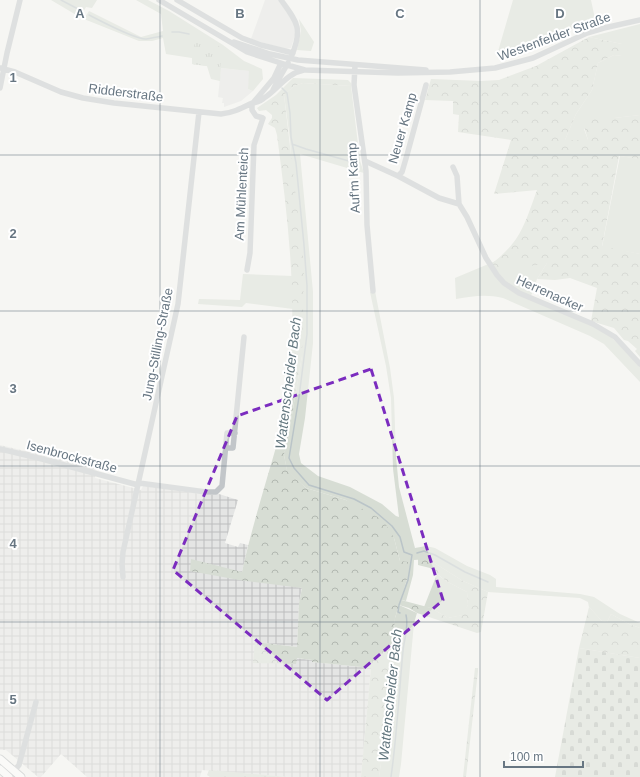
<svg xmlns="http://www.w3.org/2000/svg" width="640" height="777" font-family="Helvetica,sans-serif">
  <defs>
    <pattern id="industrial-grid" width="8" height="8" patternUnits="userSpaceOnUse"><rect width="8" height="8" fill="#e4e5e4"/><path d="M0 4h8M4 0v8" fill="none" stroke="#bdbebe"/></pattern>
    <pattern id="forest-crowns" width="20" height="18" patternUnits="userSpaceOnUse"><rect width="20" height="18" fill="#d7ddd4"/><path d="M2 6a3 3 0 1 1 6 0M12 15a3 3 0 1 1 6 0" fill="none" stroke="#b2b8b1"/></pattern>
    <pattern id="cemetery-stones" width="16" height="16" patternUnits="userSpaceOnUse"><rect width="16" height="16" fill="#d7ddd4"/><path d="M2 7V4a2 2 0 0 1 4 0v3zM10 15v-3a2 2 0 0 1 4 0v3z" fill="#b2b8b1"/></pattern>
    <pattern id="park-tufts" width="24" height="20" patternUnits="userSpaceOnUse"><rect width="24" height="20" fill="#d7ddd4"/><path d="M3 7l-1-3M5 7V3M7 7l1-3M15 17l-1-3M17 17v-4M19 17l1-3" fill="none" stroke="#b2b8b1"/></pattern>
  </defs>
  <rect width="100%" height="100%" fill="#f6f6f3"/>
  <!-- built -->
  <path fill="#e4e5e4" d="M265,0H278L293,21L295,27V35L291,48L285,49L251,39Z
    M221,68L250,71L248,89L253,91L241,101L224,107V103H222L223,98L218,97Z"/>
  <!-- industrial -->
  <path fill="url(#industrial-grid)" d="M0,445L97,468L95,478L141,490L143,486L209,495L219,494L238,500L225,543L238,547L240,543L248,545L242,572L302,588L299,603L297,647L255,642L296,664V658L312,660V662L371,668L361,777H288L202,770L200,777H87L61,754L41,777H38L6,750H0Z"/>
  <!-- grass -->
  <path fill="#d7ddd4" d="M51,0H97L92,8L86,7L82,14L78,16Z
    M136,0H148L169,11L223,45L244,61L262,69L263,79L253,91L248,89L249,71L221,68L220,81L211,79L207,66L192,64V58L166,54L163,38L152,41H139L84,19L89,11L141,37L163,31L161,14Z
    M513,0H591L595,19L536,44L497,55Z
    M299,19L314,42L311,51L297,50L301,31Z
    M640,24V115L614,118H596L584,129L588,140H565L576,114L592,90L598,63L614,55L622,56V44L589,37Z
    M303,83L351,86L360,161L364,173L300,154L313,292V343L305,418L299,454L301,463L318,476L350,487L382,504L396,516L399,517L393,469L391,398L386,366L370,292L375,291L390,368L394,398L396,457L399,487L415,548L426,546L435,548L467,566L490,575L496,579V587L580,594L594,597L620,614L640,623V628L629,624L611,614L607,622L602,621L589,607L588,602L580,598L488,592L463,581L428,559L414,560L413,575L406,601L401,600L407,579L400,561L394,538L346,500L306,488L287,471L284,455L288,438L302,356L290,140L284,95L294,86Z
    M620,156L640,159V254L602,247Z
    M517,252L547,263L537,279L531,296L588,323L610,336L640,365V382L604,344L590,336L503,298C487,294 473,296 456,299L455,278Z
    M243,274L292,276L293,309L246,303L242,307L198,304L199,299L240,300Z
    M437,574L446,581L467,592L468,605L463,615L448,618L431,608L424,607Z
    M399,605L417,613L414,623L401,764L399,777H379L386,728L394,642L395,618Z"/>
  <!-- forest -->
  <path fill="url(#forest-crowns)" d="M589,37L622,44V56L614,55L598,63L592,90L576,114L565,140H588L583,123L596,118H614L640,115V159L619,156L602,246L640,254V357L635,351L637,349L628,341L624,340L614,328L591,321L597,288L570,278L555,280L537,279L547,263L525,267L517,252L502,269L491,264C521,242 525,223 537,190L494,194L511,140L458,132L459,115L453,114V101L425,100L431,79L481,81L499,80L536,66Z
    M293,78L348,80L351,83V86L303,83L294,86L284,95L304,266L302,356L288,438L284,455L287,470L306,488L346,500L383,520L394,538L400,561L408,562L407,579L401,600L431,608L448,618L462,615L468,605L467,592L446,581L430,568L418,565V559H428L463,581L488,592L481,632L477,633L417,613L409,608L399,605L395,618L394,642L386,728L379,777H361L371,668L312,662V660L297,658L296,664L253,663L255,642L297,647L299,603L302,588L239,580L190,571L191,559L242,572C249,540 258,509 267,478C274,455 281,431 285,407C300,315 289,227 277,135L275,128L268,124L272,118V115L266,110L259,111L257,108L276,95Z
    M589,607L602,621L607,622L611,614L629,624L640,628V658L579,648Z
    M475,668H478V671L466,777H463Z
    M209,770L288,777H210L207,775Z"/>
  <!-- cemetery -->
  <path fill="url(#cemetery-stones)" d="M579,648L640,658V777H555Z"/>
  <!-- park -->
  <path fill="url(#park-tufts)" d="M196,33L227,51L226,60L221,63L220,68L192,64Z"/>
  <g fill="none" stroke-linecap="round" stroke-linejoin="round">
    <!-- stream -->
    <path stroke="#bac4c8" stroke-width="1.5" d="M61,0L80,10
      M89,15C101,21 134,39 146,39C151,38 157,37 162,36
      M172,32H179L189,34
      M282,88L287,93L290,113L291,137L296,163L304,245L307,286V334L299,397L289,458L294,468L309,485L354,499L371,508L392,526L400,537L404,552L412,555L408,580L399,605L398,612L400,613
      M292,144L306,149L356,163
      M417,553L424,551L435,555L465,572L488,582
      M391,777C397,735 399,693 403,651C404,639 409,627 406,615"/>
    <defs>
      <path id="major" d="M0,759L21,777
        M0,769L9,777"/>
    </defs>
    <!-- major casing -->
    <use href="#major" stroke="#b5b9bc" stroke-width="9"/>
    <!-- minor -->
    <path stroke="#c2c6c9" stroke-width="5.5" d="M159,0L247,52L287,65L305,70L398,73L450,72L495,68L533,58L587,33L604,28L640,20
      M177,0L242,38L261,45L293,53
      M281,0C297,22 303,28 292,55
      M234,42L270,54L298,60L426,70
      M355,65L354,85L366,171L367,225L373,291
      M0,68L15,72L61,92L83,98L114,103L221,114C232,113 240,109 250,104C255,102 260,102 264,98C278,89 287,73 304,70
      M0,88L7,53L20,0
      M273,90L276,84L288,63
      M252,104L274,78L281,63
      M365,161L398,176L439,198L459,204L467,217L486,258L497,275L504,283L519,293L593,324L615,337L640,364
      M453,167L457,176L459,204
      M398,176L402,172L407,155L426,85
      M247,270L250,253L254,145L263,118L256,116L252,110V104
      M226,448H233L244,337
      M0,449L42,459L138,485
      M139,483L206,492H216L222,486L227,433H235
      M123,577L122,564L123,552L178,304L199,112
      M14,771L19,765L36,702"/>
    <!-- major -->
    <use href="#major" stroke="#fff" stroke-width="7"/>
  </g>
  <!-- marked area -->
  <path d="M0 0H640V777H0ZM371,369L443,600L327,700L173,570L237,416Z" fill="#f6f6f3" fill-opacity=".55" fill-rule="evenodd"/>
  <path fill="none" stroke="#7b2cbf" stroke-width="3" stroke-dasharray="8 5" stroke-linejoin="round" d="M371,369L443,600L327,700L173,570L237,416Z"/>
  <!-- grid -->
  <path fill="none" stroke="#677682" stroke-width="1" stroke-opacity="0.55" d="M160,0V777M320,0V777M480,0V777M0,155H640M0,311H640M0,466H640M0,622H640"/>
  <g text-anchor="middle" stroke-width="4" stroke-linejoin="round" paint-order="stroke">
    <!-- street labels -->
    <g font-size="13" fill="#677682" stroke="#fff">
      <text transform="translate(554 36) rotate(-20)" y="5">Westenfelder Straße</text>
      <text transform="translate(126 92) rotate(7)" y="5">Ridderstraße</text>
      <text transform="translate(402 128) rotate(-74)" y="5">Neuer Kamp</text>
      <text transform="translate(353 178) rotate(-93)" y="5">Auf'm Kamp</text>
      <text transform="translate(241 194) rotate(-87)" y="5">Am Mühlenteich</text>
      <text transform="translate(550 293) rotate(24)" y="5">Herrenacker</text>
      <text transform="translate(157 344) rotate(-79)" y="5">Jung-Stilling-Straße</text>
      <text transform="translate(72 456) rotate(15)" y="5">Isenbrockstraße</text>
    </g>
    <!-- water labels -->
    <g font-size="14" font-style="italic" fill="#63777f" stroke="#fff">
      <text transform="translate(288 383) rotate(-83)" y="5">Wattenscheider Bach</text>
      <text transform="translate(390 695) rotate(-84)" y="5">Wattenscheider Bach</text>
    </g>
  </g>
  <g font-size="13" text-anchor="middle" font-weight="bold" fill="#677682" stroke="#fff" stroke-width="4" stroke-linejoin="round" paint-order="stroke">
    <text x="80" y="18">A</text>
    <text x="240" y="18">B</text>
    <text x="400" y="18">C</text>
    <text x="560" y="18">D</text>
    <text x="13" y="82">1</text>
    <text x="13" y="238">2</text>
    <text x="13" y="393">3</text>
    <text x="13" y="548">4</text>
    <text x="13" y="704">5</text>
  </g>
  <!-- scale -->
  <path d="M504 761v6h79v-6" fill="none" stroke="#677682" stroke-width="2"/>
  <text x="510" y="761" font-size="12" fill="#677682" stroke="#ffffff" stroke-width="3" paint-order="stroke">100 m</text>
</svg>
